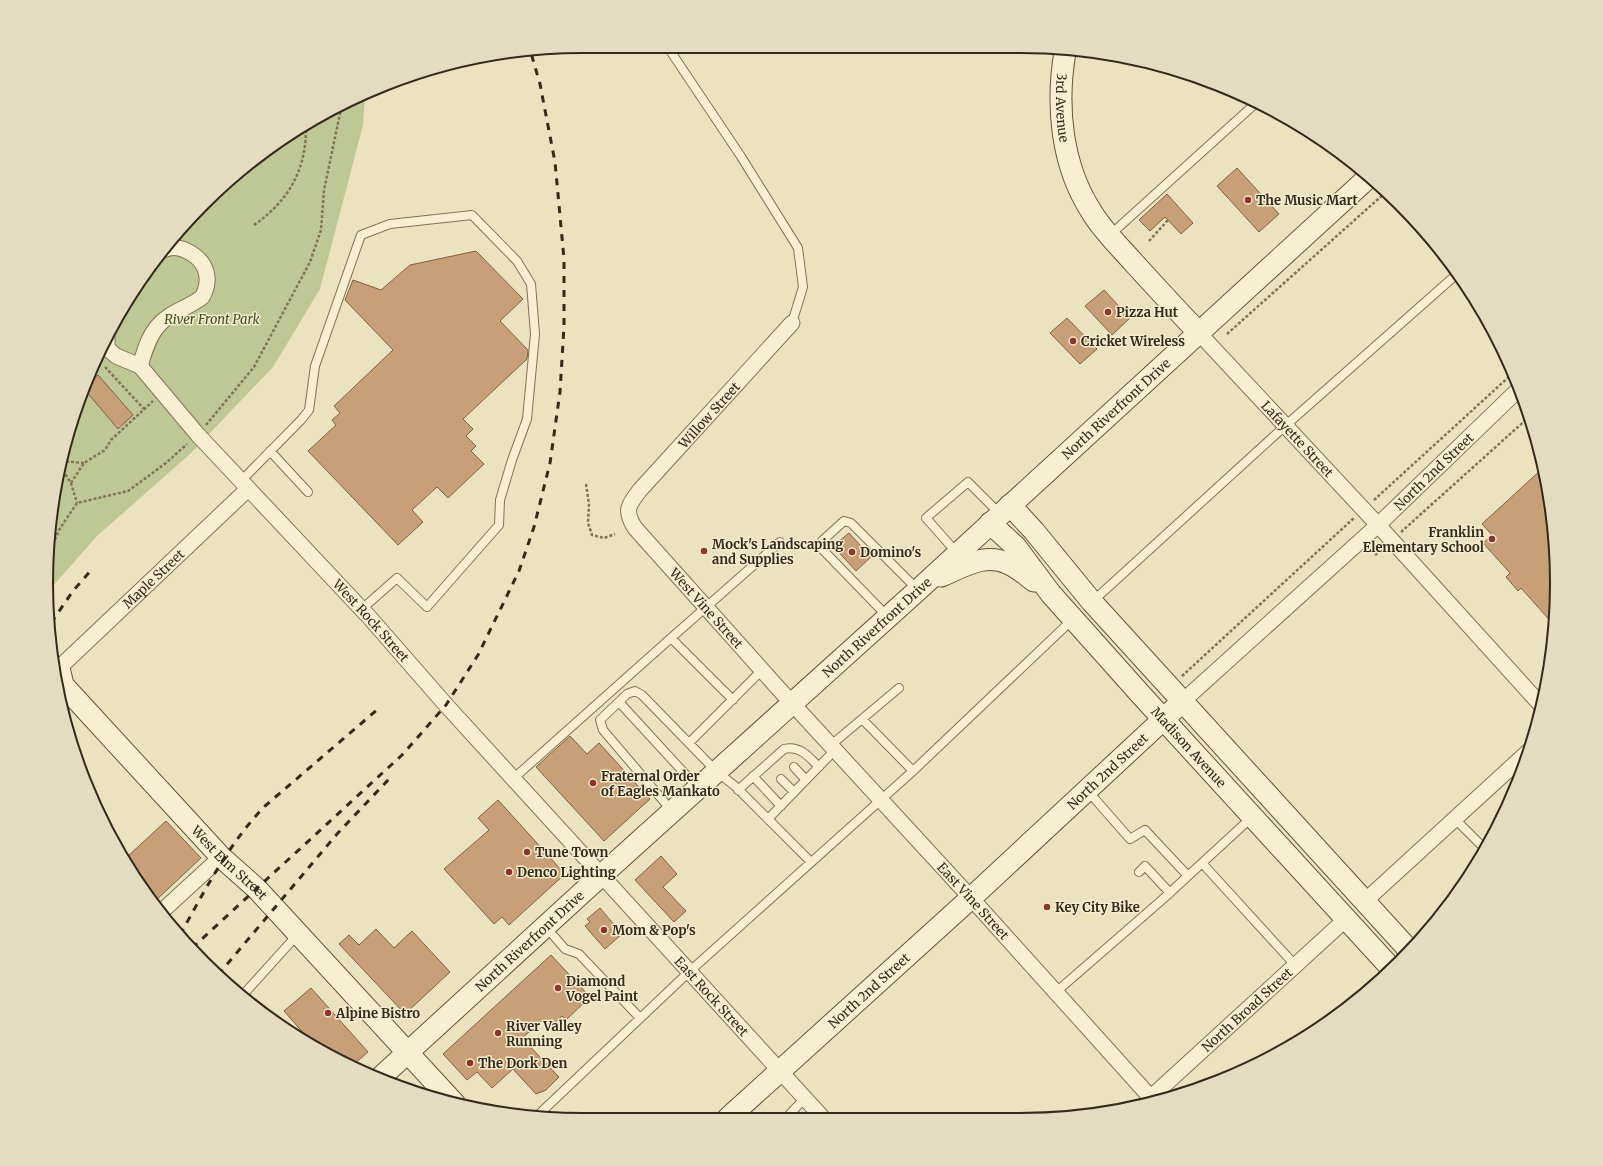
<svg xmlns="http://www.w3.org/2000/svg" width="1603" height="1166" font-family="Merriweather,serif">
  <rect width="100%" height="100%" fill="#ebe2bf"/>
  <!-- green -->
  <path fill="#bdc894" d="M365,94L363,125L320,289L273,367L190,454L97,536L52,587H51V513L64,444L101,346L179,229L285,136L346,101Z"/>
  <!-- building -->
  <path fill="#c8a077" stroke="#81603f" d="M1237,168L1279,214L1259,232L1217,186Z
    M1167,194L1193,223L1181,234L1165,217L1150,231L1139,220Z
    M476,251L523,299L500,321L528,350L527,359L463,419L473,429L466,436L476,446L471,451L484,464L448,498L437,487L412,510L423,522L398,545L308,451L336,425L332,420L340,413L334,406L393,350L345,300L353,280L381,290L410,265Z
    M1104,290L1130,318L1112,335L1085,306Z
    M1067,318L1097,349L1080,364L1050,333Z
    M98,375L133,415L118,429L85,390L86,385Z
    M1543,468L1556,548L1553,624L1521,588L1518,591L1506,577L1510,573L1483,543L1492,535L1482,524Z
    M849,533L871,557L856,571L833,546Z
    M570,736L587,754L599,743L650,799L604,841L536,767Z
    M498,800L565,874L509,925L502,917L494,924L444,869L489,830L478,818Z
    M166,821L201,858L153,903L127,857Z
    M661,856L677,874L663,887L686,911L674,922L635,880Z
    M600,908L622,934L605,949L585,926L590,922L587,919Z
    M376,929L394,948L412,931L450,972L405,1014L339,944L349,935L359,945Z
    M551,955L590,997L566,1020L562,1016L551,1026L544,1019L522,1038L559,1077L546,1090L536,1094L513,1069L492,1088L477,1072L467,1080L443,1054Z
    M311,988L368,1052L354,1064L315,1048L301,1039L305,1035L284,1011Z"/>
  <g fill="none" stroke-linecap="round" stroke-linejoin="round">
    <defs>
      <path id="lane" d="M667,46L740,155L798,248L803,287L792,323
        M1110,235L1256,103
        M270,451L308,492
        M241,481L301,420L309,410L315,366L361,235L390,224L472,215L517,261L531,284L535,334L527,419L512,460L500,500L499,525L427,607L397,578L362,609
        M957,553L926,518L968,482L1000,514
        M1093,601L1285,426L1457,274
        M888,617L822,549V541L844,521L851,523L918,590
        M733,700L671,638L780,542
        M619,702L698,788
        M862,719L913,771
        M689,743L762,670
        M831,745L899,688
        M794,767L806,780
        M753,776L781,806
        M514,778L671,638
        M781,779L794,792
        M738,790L784,749C800,745 809,757 819,767
        M1087,790L1130,839L1145,830L1188,876
        M672,811L603,730L600,720L627,694L635,691L642,695L717,772L735,786L811,862
        M768,819L835,750
        M1455,819L1486,850
        M1202,863L1295,965
        M1139,872L1145,866L1170,893
        M546,927L565,949L579,954L640,1018
        M1056,992L1163,899L1252,817
        M242,996L298,934
        M536,1117L690,971L913,771L1073,619
        M787,1117L805,1098"/>
      <g id="street">
        <path id="s1" d="M792,323L640,490C628,505 624,511 635,528L778,688L971,898L1152,1099"/>
        <path id="s2" d="M1198,332L1378,525L1540,704"/>
        <path id="s3" d="M107,337V348L116,356L140,366L198,435L370,618L446,705L822,1117"/>
        <path d="M140,366C144,353 148,338 157,327C169,312 186,309 201,298C203,297 204,293 205,291C210,278 206,264 195,256C187,250 176,245 166,249"/>
        <path id="s4" d="M59,668L248,489"/>
        <path id="s5" d="M1183,701L1378,525L1518,390"/>
        <path d="M1365,901L1530,750"/>
        <path d="M160,913L221,857"/>
        <path id="s6" d="M1148,1100L1346,919"/>
      </g>
      <g id="secondary">
        <path id="s7" d="M1065,52C1056,105 1061,164 1091,211C1102,230 1119,246 1134,263C1155,286 1176,309 1198,332"/>
        <path d="M1010,505L1034,531L1092,602L1409,950"/>
        <path id="s8" d="M990,523L1016,547L1051,594L1143,697L1391,968"/>
        <path d="M941,576C963,567 985,552 1009,564C1018,568 1026,575 1034,581"/>
        <path id="s9" d="M59,668L63,685L221,857L257,889L455,1104"/>
        <path id="s10" d="M382,1076L584,891L918,590L1370,176"/>
        <path id="s11" d="M728,1118L971,898L1183,701"/>
      </g>
    </defs>
    <!-- lane casing -->
    <use href="#lane" stroke="#837358" stroke-width="10"/>
    <!-- street casing -->
    <use href="#street" stroke="#837358" stroke-width="17"/>
    <!-- secondary casing -->
    <use href="#secondary" stroke="#65543c" stroke-width="23"/>
    <!-- path -->
    <path stroke="#837358" stroke-width="2.5" stroke-dasharray="3 2" stroke-linecap="butt" d="M254,225C290,200 307,168 306,124
      M1149,241L1169,219
      M1227,334L1386,192
      M105,367L144,409
      M206,425L254,367L310,262L321,230L324,190L342,104
      M61,461L84,463
      M60,466L71,483L77,503
      M71,483L84,463L105,450L111,440L153,401
      M586,484L589,504L588,523L592,535L604,538L615,534
      M1374,500L1512,374
      M1401,532L1529,417
      M51,549L59,530L77,503L128,491L166,463L187,444
      M1375,555L1383,549
      M1182,676L1354,518"/>
    <!-- lane -->
    <use href="#lane" stroke="#f7efd2" stroke-width="8"/>
    <!-- street -->
    <use href="#street" stroke="#f7efd2" stroke-width="15"/>
    <!-- secondary -->
    <use href="#secondary" stroke="#f7efd2" stroke-width="21"/>
    <!-- rail -->
    <path stroke="#332a1c" stroke-width="3" stroke-dasharray="7 7" stroke-linecap="butt" d="M51,623L73,591L93,568
      M180,935C205,890 229,843 265,806L378,709
      M192,948L402,755L446,705L478,655L519,571L534,527L550,463L560,392L564,326V259L555,162L540,84L531,53
      M218,975L337,834L390,778"/>
  </g>
  <!-- markers -->
  <g fill="#8f342b" stroke="#f3ecce" stroke-width="1.5">
    <circle cx="1248" cy="200" r="4"/>
    <circle cx="1108" cy="312" r="4"/>
    <circle cx="1073" cy="341" r="4"/>
    <circle cx="1492" cy="539" r="4"/>
    <circle cx="704" cy="551" r="4"/>
    <circle cx="852" cy="552" r="4"/>
    <circle cx="593" cy="783" r="4"/>
    <circle cx="527" cy="852" r="4"/>
    <circle cx="509" cy="872" r="4"/>
    <circle cx="1047" cy="907" r="4"/>
    <circle cx="604" cy="930" r="4"/>
    <circle cx="558" cy="988" r="4"/>
    <circle cx="328" cy="1013" r="4"/>
    <circle cx="498" cy="1033" r="4"/>
    <circle cx="470" cy="1063" r="4"/>
  </g>
  <g text-anchor="middle" stroke-width="3" stroke-linejoin="round" paint-order="stroke">
    <!-- street labels -->
    <g font-size="13" fill="#332a1c" stroke="#f3ecce">
      <text dy="5" stroke="none"><textPath href="#s7" startOffset="56">3rd Avenue</textPath></text>
      <text dy="5" stroke="none"><textPath href="#s10" startOffset="992">North Riverfront Drive</textPath></text>
      <text transform="translate(709 415) rotate(-48)" y="5">Willow Street</text>
      <text dy="5" stroke="none"><textPath href="#s2" startOffset="146">Lafayette Street</textPath></text>
      <text dy="5" stroke="none"><textPath href="#s5" startOffset="340">North 2nd Street</textPath></text>
      <text dy="5" stroke="none"><textPath href="#s4" startOffset="130">Maple Street</textPath></text>
      <text dy="5" stroke="none"><textPath href="#s1" startOffset="376">West Vine Street</textPath></text>
      <text dy="5" stroke="none"><textPath href="#s3" startOffset="393">West Rock Street</textPath></text>
      <text dy="5" stroke="none"><textPath href="#s10" startOffset="668">North Riverfront Drive</textPath></text>
      <text dy="5" stroke="none"><textPath href="#s8" startOffset="300">Madison Avenue</textPath></text>
      <text dy="5" stroke="none"><textPath href="#s11" startOffset="514">North 2nd Street</textPath></text>
      <text dy="5" stroke="none"><textPath href="#s9" startOffset="261">West Elm Street</textPath></text>
      <text dy="5" stroke="none"><textPath href="#s1" startOffset="772">East Vine Street</textPath></text>
      <text dy="5" stroke="none"><textPath href="#s10" startOffset="200">North Riverfront Drive</textPath></text>
      <text dy="5" stroke="none"><textPath href="#s11" startOffset="190">North 2nd Street</textPath></text>
      <text dy="5" stroke="none"><textPath href="#s3" startOffset="900">East Rock Street</textPath></text>
      <text dy="5" stroke="none"><textPath href="#s6" startOffset="134">North Broad Street</textPath></text>
    </g>
    <!-- poi labels -->
    <g font-size="13" font-weight="bold" fill="#332a1c" stroke="#f3ecce" text-anchor="start">
      <text x="1256" y="205">The Music Mart</text>
      <text x="1116" y="317">Pizza Hut</text>
      <text x="1081" y="346">Cricket Wireless</text>
      <text x="1484" y="537" text-anchor="end">Franklin<tspan x="1484" dy="15">Elementary School</tspan></text>
      <text x="712" y="549">Mock's Landscaping<tspan x="712" dy="15">and Supplies</tspan></text>
      <text x="860" y="557">Domino's</text>
      <text x="601" y="781">Fraternal Order<tspan x="601" dy="15">of Eagles Mankato</tspan></text>
      <text x="535" y="857">Tune Town</text>
      <text x="517" y="877">Denco Lighting</text>
      <text x="1055" y="912">Key City Bike</text>
      <text x="612" y="935">Mom &amp; Pop's</text>
      <text x="566" y="986">Diamond<tspan x="566" dy="15">Vogel Paint</tspan></text>
      <text x="336" y="1018">Alpine Bistro</text>
      <text x="506" y="1031">River Valley<tspan x="506" dy="15">Running</tspan></text>
      <text x="478" y="1068">The Dork Den</text>
    </g>
    <!-- park labels -->
    <g font-size="13" font-style="italic" fill="#404f24" stroke="#f3ecce">
      <text x="212" y="324">River Front Park</text>
    </g>
  </g>
  <!-- crop -->
  <path d="M0 0H1603V1166H0ZM583 53H1020A530 530 0 0 1 1550 583V583A530 530 0 0 1 1020 1113H583A530 530 0 0 1 53 583V583A530 530 0 0 1 583 53Z" fill="#e4dcc0" fill-rule="evenodd"/>
  <path fill="none" stroke="#332a1c" stroke-width="2" d="M583 53H1020A530 530 0 0 1 1550 583V583A530 530 0 0 1 1020 1113H583A530 530 0 0 1 53 583V583A530 530 0 0 1 583 53Z"/>
</svg>
